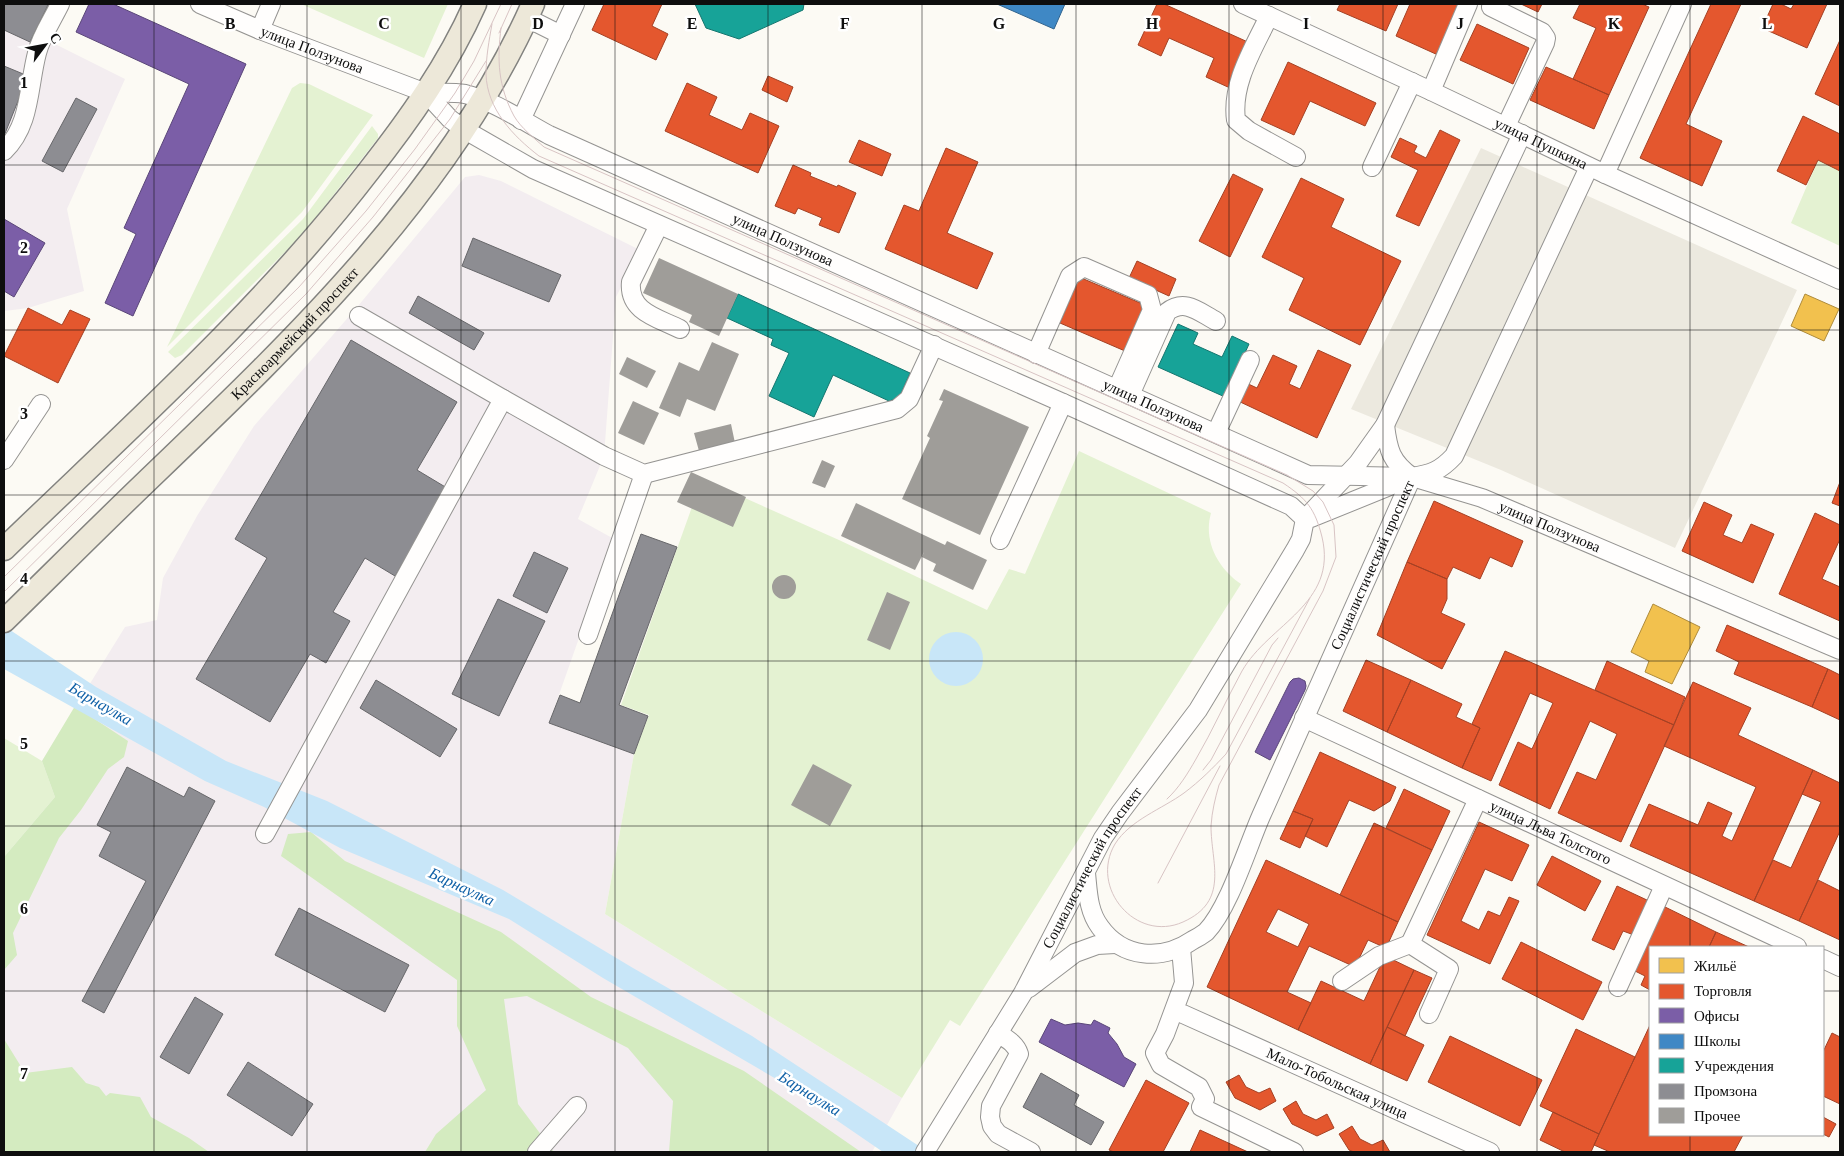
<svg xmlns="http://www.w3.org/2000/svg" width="1844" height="1156" font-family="'Times New Roman',serif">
  <rect width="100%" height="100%" fill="#fcfaf4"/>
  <!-- industrial -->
  <path fill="#f3edf0" d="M4,4H71L51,42L125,79L67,209L84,291L28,308L5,311L4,313Z
    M479,175L501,181L640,250L616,297L604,456L578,519L614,539L549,723L634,754L605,914L902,1098L872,1152H4V857L55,797L42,761L125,627L157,620L163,578L197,516L254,426L358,306L465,177Z"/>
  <!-- green -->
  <path fill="#e4f2d2" d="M301,4H448L424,58Z
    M300,83L309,84L373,115L302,212L167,347L292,88Z
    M372,126L378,134V138L303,234L182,355L175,358L168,352L303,219Z
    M1818,160L1840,171V246L1791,223Z
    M1079,451L1211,513C1203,541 1218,568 1241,584L960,1026L950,1020L902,1098L605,914L634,754L649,715L621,705L702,479L839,540L987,610L1009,569L1025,574Z
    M4,738L42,761L55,797L4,857Z"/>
  <!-- forest -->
  <path fill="#d4ebc0" d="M75,706L128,741L124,757L108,769L81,810L59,838L13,933L17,955L4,970V857L55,797L42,761Z
    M311,832L345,861L501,932L591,997L744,1071L861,1152H669L673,1101L628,1048L527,996L504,999L518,1104L554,1152H425L436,1134L486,1090L457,1026V980L281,856L288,834Z
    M4,1039L25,1073L72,1067L86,1083L99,1087L106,1096L110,1093L140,1097L151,1117L189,1138L209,1152H4Z"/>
  <!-- plaza -->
  <path fill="#ece9df" d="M1481,148L1797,290L1675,548L1501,470L1351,409Z"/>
  <!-- water -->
  <path fill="#c8e6f8" d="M4,626L96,687L226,761L327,801L503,890L633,968L752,1036L928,1152H883L778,1080L603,978L509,919L340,848L264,807L205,781L4,669Z
    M929 659a27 27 0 1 1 54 0a27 27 0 1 1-54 0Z"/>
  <!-- homes -->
  <path fill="#f2c14e" stroke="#ae8b3b" d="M1805,294L1839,309L1824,341L1791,326Z
    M1653,604L1700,627L1672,684L1645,672L1649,661L1631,652Z"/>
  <!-- shops -->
  <path fill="#e4572e" stroke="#a44124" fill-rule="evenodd" d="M604,4H662L652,26L668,34L656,60L592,30Z
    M1157,4H1164L1250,43L1230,88L1206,77L1214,58L1169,38L1161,56L1138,45Z
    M1340,4H1398L1386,31L1337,10Z
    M1410,4H1461L1438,55L1396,36Z
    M1521,4H1542L1538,12Z
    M1580,4H1642L1649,7L1609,95L1573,79L1596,28L1573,18Z
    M1711,4H1741L1686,124L1722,141L1702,186L1640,158Z
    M1773,4H1781L1791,9L1794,4H1827L1807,48L1762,28Z
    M1477,24L1529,48L1513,84L1460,60Z
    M1840,40V106L1815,94Z
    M1288,62L1376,103L1365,126L1310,101L1294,135L1261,120Z
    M1546,67L1609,95L1594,129L1530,100Z
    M768,76L793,87L787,102L762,90Z
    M687,83L717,97L709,115L742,130L750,113L779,126L758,173L665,131Z
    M1803,116L1840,134V171L1818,160L1806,185L1777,171Z
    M1440,130L1460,140L1419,226L1396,216L1418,170L1391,157L1400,138L1417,146L1414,152L1426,158Z
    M859,140L891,154L882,176L849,162Z
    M946,148L978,162L947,233L993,253L977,289L885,249L904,205L919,211Z
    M793,165L811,173L810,176L837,187L838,185L856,193L839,233L819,225L822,218L798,208L795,214L775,206Z
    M1233,174L1263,189L1230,257L1199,241Z
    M1301,178L1344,199L1331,227L1401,261L1360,345L1289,310L1304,278L1262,257Z
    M1137,261L1176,279L1169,296L1129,278Z
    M1079,277L1145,305L1125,351L1060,323Z
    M28,308L62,325L70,310L90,319L58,383L4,356Z
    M1318,350L1351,365L1317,438L1236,400L1244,382L1257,388L1273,355L1297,366L1289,384L1300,389Z
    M1840,482V506L1832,503Z
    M1434,501L1523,541L1512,567L1490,557L1480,579L1453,567L1447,579L1407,562Z
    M1704,502L1732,515L1723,535L1742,543L1751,524L1774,534L1753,583L1682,551Z
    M1815,513L1840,525V539L1822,579L1840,587V621L1779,594Z
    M1407,562L1447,579V599L1441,613L1465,624L1442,669L1377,635Z
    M1727,625L1828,669L1812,707L1734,674L1739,662L1716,651Z
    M1505,651L1674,725L1621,842L1558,813L1577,772L1596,780L1617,734L1590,721L1550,809L1499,785L1518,742L1532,749L1553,703L1530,693L1491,781L1462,768L1480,728L1472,724Z
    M1366,660L1411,680L1387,732L1343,711Z
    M1607,661L1685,697L1674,725L1595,690Z
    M1828,669L1840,675V720L1812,707Z
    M1411,680L1462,704L1456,717L1480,728L1462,768L1387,732Z
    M1693,682L1751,708L1738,735L1813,770L1754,901L1630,846L1649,804L1698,825L1708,802L1732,813L1722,836L1732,841L1756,787L1664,746Z
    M1320,752L1396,787L1390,801L1374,811L1349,800L1327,847L1305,836L1313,819L1293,811Z
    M1813,770L1840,783V831L1799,921L1754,901L1773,860L1791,868L1821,802L1802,794Z
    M1404,789L1450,811L1432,850L1386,828Z
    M1293,811L1313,819L1300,848L1280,839Z
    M1479,822L1529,845L1512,881L1485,869L1461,921L1479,930L1488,911L1500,916L1509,897L1519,901L1490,964L1427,935Z
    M1374,823L1432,850L1398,922L1340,895Z
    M1552,856L1601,881L1585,911L1537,885Z
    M1266,860L1398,922L1386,948L1368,940L1355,967L1309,946L1287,992L1311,1003L1298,1030L1207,987ZM1278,909L1309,924L1298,947L1266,932Z
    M1818,880L1840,891V940L1799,921Z
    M1617,886L1649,901L1634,935L1623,931L1614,950L1592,940Z
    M1661,905L1716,932L1709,947H1650V990L1641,985L1645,976L1631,969Z
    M1716,932L1749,947H1709Z
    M1521,942L1602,982L1583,1020L1502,979Z
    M1385,956L1414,970L1370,1064L1298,1030L1321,981L1364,1001Z
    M1414,970L1432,978L1405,1036L1387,1027Z
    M1650,1025V1135H1743L1734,1152H1610L1594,1145Z
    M1387,1027L1424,1045L1407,1081L1370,1064Z
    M1576,1029L1635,1057L1599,1134L1540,1106Z
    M1832,1033L1840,1037V1104L1823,1096V1052Z
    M1450,1036L1542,1080L1520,1126L1428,1082Z
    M1239,1075L1246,1087L1259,1093L1270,1088L1276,1101L1260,1110L1235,1098L1226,1082Z
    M1146,1080L1189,1103L1163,1152H1114L1109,1150Z
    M1296,1101L1303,1114L1316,1120L1327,1114L1334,1128L1317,1136L1292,1124L1283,1109Z
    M1553,1112L1599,1134L1591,1152H1565L1540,1140Z
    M1823,1117L1836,1124L1829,1137L1823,1134Z
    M1352,1126L1360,1139L1372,1145L1383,1140L1390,1152H1354L1349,1150L1339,1134Z
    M1200,1130L1248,1152H1190Z"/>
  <!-- offices -->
  <path fill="#7b5ea7" stroke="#5a4679" d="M89,4H113L246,64L133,316L105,303L136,234L124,228L189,84L76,32Z
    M4,219L45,243L14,297L4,291Z
    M1299,678L1305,681L1306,686L1305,690L1270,760L1255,752L1290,682L1293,679Z
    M1051,1019L1065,1025L1078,1023L1091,1025L1094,1020L1110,1028L1108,1033L1117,1044L1124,1057L1136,1064L1124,1087L1039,1042Z"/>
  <!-- schools -->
  <path fill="#3f88c5" stroke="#30638e" d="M997,4H1065L1054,29Z"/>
  <!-- public -->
  <path fill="#17a398" stroke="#14766f" d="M695,4H804L803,10L739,39L706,28Z
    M738,294L910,373L899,398L889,401L833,375L814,417L769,396L789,353L771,345L773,339L727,318Z
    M1178,324L1198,333L1193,344L1222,357L1232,336L1249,344L1225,397L1158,367Z"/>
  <!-- industry -->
  <path fill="#8d8d92" stroke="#67676a" d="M4,4H44L48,5L30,42L4,30Z
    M4,66L28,76L4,136Z
    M76,98L97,109L63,172L42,161Z
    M473,238L561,275L549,302L462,266Z
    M418,296L484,333L474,350L409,313Z
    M351,340L457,402L417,470L447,488L395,576L365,558L333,612L350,621L326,663L310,654L270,722L196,679L267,558L235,539Z
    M641,534L677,547L619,705L648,716L634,754L549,723L560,695L580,703Z
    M534,552L568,568L547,613L513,596Z
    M498,599L545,621L499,716L452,694Z
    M376,680L457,729L440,757L360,708Z
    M127,767L184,797L189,787L215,801L104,1013L82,1001L146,881L99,856L111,832L97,825Z
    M299,908L409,965L385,1012L275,955Z
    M195,997L223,1014L189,1074L160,1057Z
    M248,1062L313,1104L292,1136L227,1095Z
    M1041,1073L1079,1095L1074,1105L1104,1122L1091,1145L1023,1107Z"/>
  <!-- building -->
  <path fill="#9f9d99" d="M659,258L738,294L719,336L689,322L692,315L643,293Z
    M712,342L739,354L715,411L687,399L680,417L659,408L679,362L699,371Z
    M627,357L656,371L647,388L619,374Z
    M944,389L1029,427L980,535L902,499L930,438L927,436L943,401L939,400Z
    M633,401L659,413L644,445L618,433Z
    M731,424L735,443L699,451L694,433Z
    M822,460L835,466L825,488L812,483Z
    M691,472L746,497L733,527L677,502Z
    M856,503L945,545L947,541L987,560L973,590L933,571L936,564L922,557L924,552L915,570L841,536Z
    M772 587a12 12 0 1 1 24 0a12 12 0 1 1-24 0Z
    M887,592L910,602L890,650L867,640Z
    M813,764L852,785L830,826L791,805Z"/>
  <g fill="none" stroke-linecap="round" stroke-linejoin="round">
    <defs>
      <g id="minor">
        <path id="s1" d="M200,4L260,30L426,93C439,93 452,92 465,94C494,101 523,121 549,135L1308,475L1412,477L1482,498L1840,650"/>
        <path id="s2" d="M1243,4L1431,91L1605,174L1840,280"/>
        <path d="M1491,7L1542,32L1546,38L1545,43L1506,126"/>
        <path d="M1269,16C1254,48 1231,83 1236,120L1249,131L1296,157"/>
        <path d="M527,18L561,35"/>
        <path d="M260,30L271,4"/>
        <path d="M1431,91L1468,4"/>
        <path d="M426,93L450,119L465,130L533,169L1063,403L1291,506L1305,519"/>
        <path d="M521,120L575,4"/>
        <path d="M4,151C31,125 28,87 37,53C41,36 53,19 60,4"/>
        <path d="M1372,167L1412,82"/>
        <path d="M1605,174L1682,4"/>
        <path d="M659,225L631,282C628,312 658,318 680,329"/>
        <path d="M1036,354L1070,276L1084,267L1148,295L1152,310L1117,389"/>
        <path d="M1130,395L1167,312C1185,298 1199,312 1216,321"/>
        <path d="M503,399L604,456L644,474L897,409L909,399L934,345"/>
        <path d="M1385,425C1388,450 1391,462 1412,477"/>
        <path d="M1216,433L1250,360"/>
        <path d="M4,460L41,404"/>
        <path d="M1311,518L1412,477C1431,474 1440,471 1454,456L1589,167"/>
        <path d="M1000,540L1063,403"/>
        <path d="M588,635L644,474"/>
        <path id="s3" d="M1304,718L1797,947"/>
        <path d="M265,834L503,399L359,316"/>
        <path id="s4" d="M1086,873C1088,892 1088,911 1100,927C1123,959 1162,961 1193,940C1197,938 1202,935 1206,932C1229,908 1247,848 1261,816C1311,703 1361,590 1412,477"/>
        <path d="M1181,948L1184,983L1165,1034L1155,1053L1161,1065L1199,1087L1205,1099L1201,1107L1294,1152"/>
        <path d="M1823,959L1840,967"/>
        <path d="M1342,981L1379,956L1410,944"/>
        <path d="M1618,987L1664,886"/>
        <path d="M1029,988L1075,953L1097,945L1115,944"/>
        <path id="s5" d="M1183,1014L1490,1152"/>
        <path d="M1429,1014L1449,969L1410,944L1478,799"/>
        <path d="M998,1033C1007,1039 1016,1044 1019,1054L991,1106L990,1117L992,1126L998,1134L1031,1152"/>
        <path d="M537,1152L577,1106"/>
        <path id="s6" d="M925,1152L1023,993L1103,838L1120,813L1198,710L1295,550L1301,539L1305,519L1358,463L1385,425L1522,134"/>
      </g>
      <g id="major">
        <path d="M4,549C129,428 261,311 368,172C409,120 448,65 475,4"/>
        <path id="s7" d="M4,621C52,574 99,527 148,480C294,340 450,192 533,4"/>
      </g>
    </defs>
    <!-- minor casing -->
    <use href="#minor" stroke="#959492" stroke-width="20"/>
    <!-- major casing -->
    <use href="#major" stroke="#82827f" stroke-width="25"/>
    <!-- minor -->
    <use href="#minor" stroke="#fffefd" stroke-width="18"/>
    <!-- major -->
    <use href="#major" stroke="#ede8d9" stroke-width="22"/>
    <!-- tram -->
    <path stroke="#d8c4c4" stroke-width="1" d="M492,24C489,41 486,57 486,74C487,109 513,136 539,156L1283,483C1307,499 1315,509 1322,537C1338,604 1269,624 1242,671C1226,700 1213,730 1196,759C1188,773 1179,788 1167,799
      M501,28C497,60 498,86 514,116C521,128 534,138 544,147L1287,475L1313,491L1323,502L1334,525L1336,557L1323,591L1219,785C1215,799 1212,811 1211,826C1211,863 1230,901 1183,922C1136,943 1089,888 1115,844C1130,820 1162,809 1184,793C1200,781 1213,768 1226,754L1310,598
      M499,33L512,4
      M4,577L299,287L366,211L415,149L455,93L474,61L501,4
      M4,592L306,294L373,217L450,119L486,61
      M1203,770L1211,760L1272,645L1278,638
      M1158,883L1220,766"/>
  </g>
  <!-- grid -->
  <path fill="none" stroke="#0e0e0e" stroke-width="1" stroke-opacity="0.55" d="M154,4V1152M307,4V1152M461,4V1152M615,4V1152M768,4V1152M922,4V1152M1076,4V1152M1229,4V1152M1383,4V1152M1537,4V1152M1690,4V947M4,165H1840M4,330H1840M4,495H1840M4,661H1840M4,826H1840M4,991H1650M1823,991H1840M1690,1135V1152"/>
  <g text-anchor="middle" stroke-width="5" stroke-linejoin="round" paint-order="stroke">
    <!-- street labels -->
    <g font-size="15" fill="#0e0e0e" stroke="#fff">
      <text dy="5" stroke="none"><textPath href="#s1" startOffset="121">улица Ползунова</textPath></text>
      <text dy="5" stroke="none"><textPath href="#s2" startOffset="329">улица Пушкина</textPath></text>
      <text dy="5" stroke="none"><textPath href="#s1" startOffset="632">улица Ползунова</textPath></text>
      <text dy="5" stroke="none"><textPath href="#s7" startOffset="409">Красноармейский проспект</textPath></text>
      <text dy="5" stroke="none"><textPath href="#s1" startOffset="1038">улица Ползунова</textPath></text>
      <text dy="5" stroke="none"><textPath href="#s1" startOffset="1458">улица Ползунова</textPath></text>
      <text dy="5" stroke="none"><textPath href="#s4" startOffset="580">Социалистический проспект</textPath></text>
      <text dy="5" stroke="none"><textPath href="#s3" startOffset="272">улица Льва Толстого</textPath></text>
      <text dy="5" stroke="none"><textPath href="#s6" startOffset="330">Социалистический проспект</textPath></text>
      <text dy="5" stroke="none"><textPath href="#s5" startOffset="169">Мало-Тобольская улица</textPath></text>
    </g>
    <!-- water labels -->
    <g font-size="16" font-style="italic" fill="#1061a7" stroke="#fff">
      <text transform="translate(101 703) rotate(30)" y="6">Барнаулка</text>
      <text transform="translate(462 886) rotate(25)" y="6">Барнаулка</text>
      <text transform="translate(810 1093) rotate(32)" y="6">Барнаулка</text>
    </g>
  </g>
  <g font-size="16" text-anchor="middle" font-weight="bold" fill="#0e0e0e" stroke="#fff" stroke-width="5" stroke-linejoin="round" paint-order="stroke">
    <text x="230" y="29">B</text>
    <text x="384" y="29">C</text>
    <text x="538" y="29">D</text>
    <text x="692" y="29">E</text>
    <text x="845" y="29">F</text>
    <text x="999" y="29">G</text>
    <text x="1152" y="29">H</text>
    <text x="1306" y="29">I</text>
    <text x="1460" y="29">J</text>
    <text x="1614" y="29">K</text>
    <text x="1767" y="29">L</text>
    <text x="24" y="88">1</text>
    <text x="24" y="253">2</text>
    <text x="24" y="419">3</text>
    <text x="24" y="584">4</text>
    <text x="24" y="749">5</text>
    <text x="24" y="914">6</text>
    <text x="24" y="1079">7</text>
  </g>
  <!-- border -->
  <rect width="1844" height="1156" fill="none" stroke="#0e0e0e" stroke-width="10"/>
  <!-- legend -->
  <rect x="1649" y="946" width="175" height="190" fill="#ffffff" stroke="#9f9f9f"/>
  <rect x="1659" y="958" width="25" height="15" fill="#f2c14e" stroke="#9f9f9f"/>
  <text x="1694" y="971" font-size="15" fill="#0e0e0e">Жильё</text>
  <rect x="1659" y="984" width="25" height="15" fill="#e4572e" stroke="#9f9f9f"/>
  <text x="1694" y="996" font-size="15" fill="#0e0e0e">Торговля</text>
  <rect x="1659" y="1008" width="25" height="15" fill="#7b5ea7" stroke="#9f9f9f"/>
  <text x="1694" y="1021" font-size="15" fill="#0e0e0e">Офисы</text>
  <rect x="1659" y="1034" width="25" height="15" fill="#3f88c5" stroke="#9f9f9f"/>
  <text x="1694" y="1046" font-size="15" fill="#0e0e0e">Школы</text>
  <rect x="1659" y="1058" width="25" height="15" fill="#17a398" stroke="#9f9f9f"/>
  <text x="1694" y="1071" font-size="15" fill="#0e0e0e">Учреждения</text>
  <rect x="1659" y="1084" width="25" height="15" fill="#8d8d92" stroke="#9f9f9f"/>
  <text x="1694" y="1096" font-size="15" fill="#0e0e0e">Промзона</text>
  <rect x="1659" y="1108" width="25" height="15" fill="#9f9d99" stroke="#9f9f9f"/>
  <text x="1694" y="1121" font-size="15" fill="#0e0e0e">Прочее</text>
  <!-- north arrow -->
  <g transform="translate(45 45) rotate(58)" stroke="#ffffff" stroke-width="4" paint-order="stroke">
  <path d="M0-4L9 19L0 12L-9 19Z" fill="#0e0e0e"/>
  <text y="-8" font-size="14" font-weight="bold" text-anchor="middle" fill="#0e0e0e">С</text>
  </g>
</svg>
